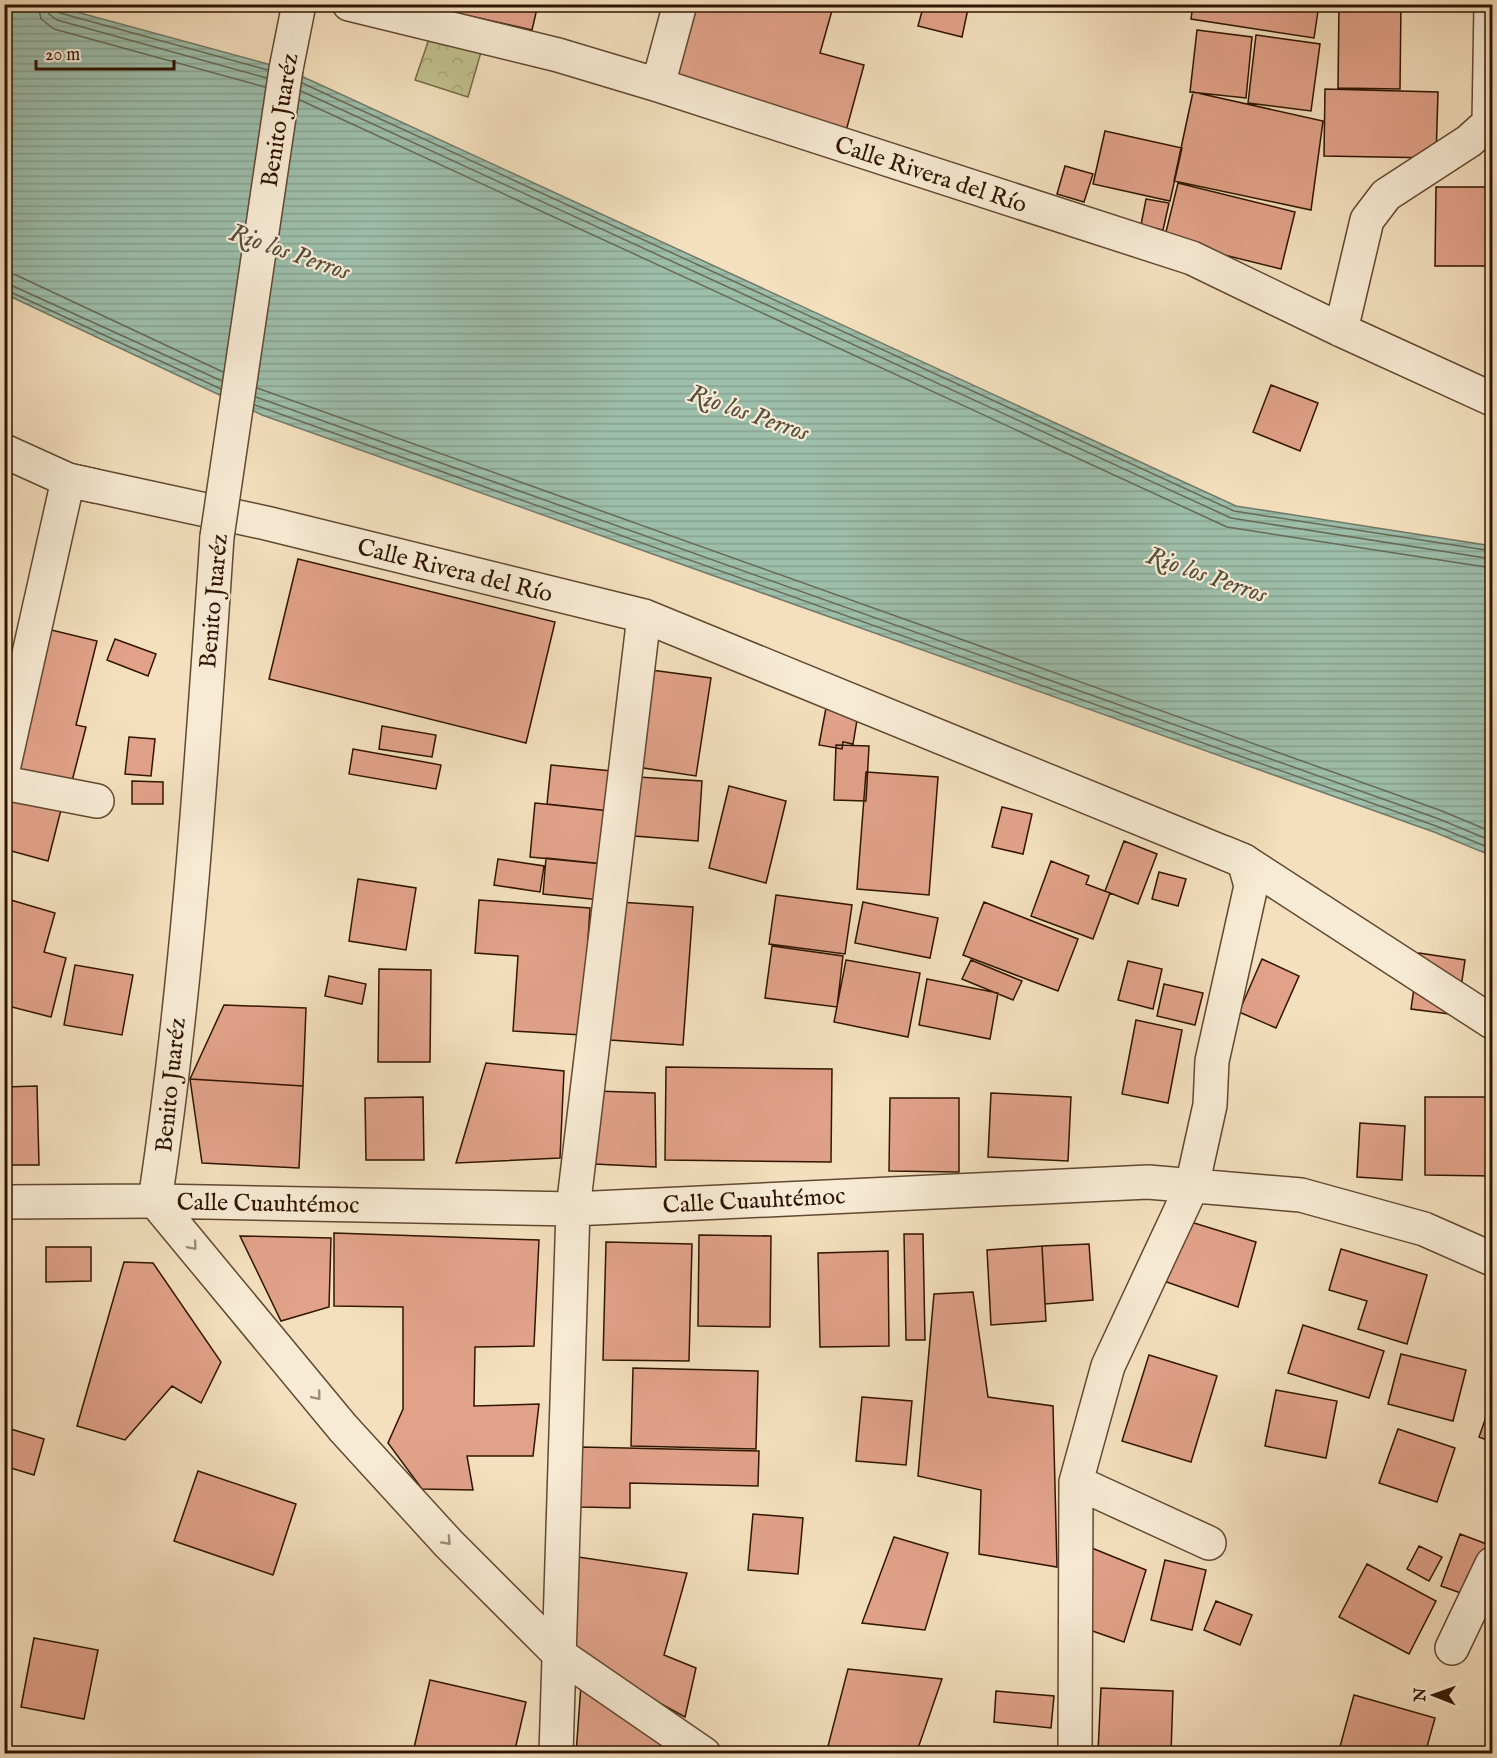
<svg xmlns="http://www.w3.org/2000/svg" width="1497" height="1758" font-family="'IM FELL English',serif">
  <defs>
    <pattern id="park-crowns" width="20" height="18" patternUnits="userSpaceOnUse" patternTransform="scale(1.5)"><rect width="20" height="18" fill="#c0c18e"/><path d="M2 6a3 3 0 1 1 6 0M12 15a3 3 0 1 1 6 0" fill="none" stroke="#a5a579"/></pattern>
    <pattern id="water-rules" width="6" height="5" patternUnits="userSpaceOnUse" patternTransform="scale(1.5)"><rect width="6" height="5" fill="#9dbeab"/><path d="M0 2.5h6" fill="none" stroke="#88a291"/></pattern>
  </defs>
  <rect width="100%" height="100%" fill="#f4e0be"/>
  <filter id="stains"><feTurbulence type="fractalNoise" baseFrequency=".00333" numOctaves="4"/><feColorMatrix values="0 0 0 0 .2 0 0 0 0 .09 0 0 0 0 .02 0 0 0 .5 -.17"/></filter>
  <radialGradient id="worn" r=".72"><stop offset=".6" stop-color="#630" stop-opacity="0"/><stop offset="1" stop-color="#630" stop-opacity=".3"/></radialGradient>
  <!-- park -->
  <path fill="url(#park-crowns)" stroke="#786b48" stroke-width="1.5" d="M430,36L481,52L468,97L415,80Z"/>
  <!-- water -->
  <path fill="url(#water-rules)" stroke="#727a67" stroke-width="1.5" d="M5,5H51L286,69L1236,506L1492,546V856L1434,832L262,415L5,294Z"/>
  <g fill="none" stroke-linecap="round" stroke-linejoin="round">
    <!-- shore -->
    <path stroke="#676a56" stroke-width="1.5" d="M38,4L41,19L54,29L265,87
      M47,4L49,14L57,20L267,78
      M54,4L60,13L268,70
      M302,83L1234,511L1492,551
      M301,91L1231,518L1492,559
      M300,100L1227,527L1492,568
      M4,273L16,275L223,372
      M4,282L222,381
      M4,289L221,389
      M257,388L1442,811L1492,832
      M256,397L1439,819L1492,841
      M255,405L1436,826L1492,849"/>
  </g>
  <!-- building -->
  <path fill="#e1a289" stroke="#311501" stroke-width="1.5" d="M454,4H538L532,30L452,12Z
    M696,4H824L833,7L820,53L864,65L846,131L674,82Z
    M924,4H969L962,37L918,26Z
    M1128,4H1157L1156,11Z
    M1193,4H1319L1314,38L1191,19Z
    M1339,4H1401L1400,89L1338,88Z
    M1197,30L1252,37L1246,98L1190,92Z
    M1256,35L1320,44L1311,111L1248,103Z
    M1325,89L1438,92L1436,158L1324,156Z
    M1193,92L1323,121L1311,210L1174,181Z
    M1105,131L1182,148L1170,201L1093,184Z
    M1065,166L1093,174L1084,202L1057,194Z
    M1178,183L1295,212L1281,269L1164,240Z
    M1436,187H1492V266H1435Z
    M1146,199L1169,203L1163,230L1141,225Z
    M1271,385L1318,403L1300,451L1253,432Z
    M298,559L555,622L526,743L269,679Z
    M39,627L97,641L76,725L86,727L71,785L5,769Z
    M115,639L156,654L148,676L107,660Z
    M651,670L711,678L696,776L637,767Z
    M826,708L858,714L853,744L843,742L842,749L819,745Z
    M382,726L436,735L432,757L379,749Z
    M129,737L155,739L151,776L125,774Z
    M836,745L869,746L866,801L834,800Z
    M353,749L441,765L436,789L349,774Z
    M551,765L622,772L619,812L547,804Z
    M866,772L938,777L929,895L857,889Z
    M638,777L702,781L698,841L634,836Z
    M132,781L163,782V804H132Z
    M4,784L64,798L48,861L4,849Z
    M729,786L786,801L766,883L709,868Z
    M535,803L619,812L613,865L530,857Z
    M1002,807L1032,814L1023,854L992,847Z
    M1124,841L1157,854L1138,904L1105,891Z
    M546,858L613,865L610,901L543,894Z
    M498,859L544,866L540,892L494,885Z
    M1051,861L1089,876L1086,884L1110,893L1093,939L1031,916Z
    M1159,872L1186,879L1178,906L1152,899Z
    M358,879L416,888L406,950L349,941Z
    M776,895L852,905L845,954L769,944Z
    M4,898L55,913L44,952L66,958L51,1017L4,1005Z
    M479,900L590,908L582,1035L513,1031L518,956L475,953Z
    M619,902L693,907L683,1045L610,1040Z
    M863,902L938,918L930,958L855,943Z
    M984,902L1078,939L1058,991L963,955Z
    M772,946L843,956L837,1007L765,998Z
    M1419,953L1465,960L1457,1015L1411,1009Z
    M1262,959L1299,976L1276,1028L1239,1012Z
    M846,960L920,973L908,1037L834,1022Z
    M971,960L1022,981L1013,1000L962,979Z
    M1128,961L1162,969L1153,1009L1118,1000Z
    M75,965L133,975L122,1035L64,1025Z
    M379,969L431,970L430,1062H378Z
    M329,976L366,984L362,1004L325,996Z
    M927,979L998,993L990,1039L919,1025Z
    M1164,984L1203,993L1195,1025L1157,1016Z
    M224,1005L306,1008L303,1086L190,1079Z
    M1136,1020L1182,1030L1168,1103L1122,1094Z
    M486,1063L564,1071L560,1158L456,1163Z
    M666,1067L832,1069L831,1162L665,1160Z
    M190,1079L303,1086L299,1168L202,1163Z
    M37,1086L39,1165H4V1087Z
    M595,1091L655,1093L656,1167L594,1164Z
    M991,1093L1071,1097L1068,1161L988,1157Z
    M423,1097L424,1160H366L365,1098Z
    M1425,1097H1492V1176L1425,1175Z
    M890,1098H959V1172L889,1171Z
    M1360,1123L1405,1126L1402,1180L1357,1177Z
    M1181,1219L1256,1242L1238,1307L1161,1280Z
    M334,1233L539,1240L534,1346L475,1347L474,1406L539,1404L533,1456H467L473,1490L422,1489L388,1443L403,1409V1307L334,1306Z
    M904,1234H923L925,1340H906Z
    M699,1235L771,1236L770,1327L698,1326Z
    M240,1236L331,1238L329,1307L281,1321Z
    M606,1242L692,1244L689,1361L603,1360Z
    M1089,1244L1093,1300L1045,1304L1042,1246Z
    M1042,1246L1046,1321L991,1325L987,1250Z
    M46,1247H91V1281L46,1282Z
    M1341,1249L1427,1275L1407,1344L1358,1329L1367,1301L1329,1290Z
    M888,1251L889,1346L820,1347L818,1253Z
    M124,1262L153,1263L221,1362L201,1403L172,1386L125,1440L77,1426Z
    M973,1292L988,1397L1053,1406L1057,1567L979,1554L981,1490L918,1476L934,1294Z
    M1303,1325L1384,1351L1369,1398L1288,1373Z
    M1401,1354L1466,1370L1453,1421L1388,1404Z
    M1149,1355L1217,1376L1191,1462L1122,1441Z
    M633,1368L758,1371L756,1449L631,1446Z
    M1276,1390L1337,1401L1326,1458L1265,1446Z
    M862,1397L912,1401L906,1465L856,1461Z
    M1492,1400V1442L1479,1437Z
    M4,1427L44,1439L34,1475L4,1466Z
    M1398,1429L1455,1448L1437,1502L1379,1483Z
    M581,1447L759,1451L758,1486L630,1483V1508L580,1507Z
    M198,1471L296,1504L273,1575L174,1541Z
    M753,1514L803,1518L798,1574L748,1570Z
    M1460,1534L1492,1546L1475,1598L1441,1586Z
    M894,1537L948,1553L925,1630L862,1623Z
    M1077,1542L1146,1570L1124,1642L1078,1626Z
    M1419,1546L1442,1557L1429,1581L1407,1569Z
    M578,1557L687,1573L664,1655L696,1668L685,1717L574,1656Z
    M1165,1560L1206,1570L1192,1630L1151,1620Z
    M1367,1564L1436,1601L1409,1654L1339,1617Z
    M1216,1601L1252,1615L1240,1645L1204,1630Z
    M34,1638L98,1650L84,1719L21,1707Z
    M848,1669L942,1679L916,1754H826Z
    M430,1680L526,1702L514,1754L413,1752Z
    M581,1685L679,1754H576Z
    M1101,1688L1173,1691L1171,1754L1098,1752Z
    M996,1691L1054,1696L1051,1728L994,1722Z
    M1354,1695L1435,1718L1425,1754H1338Z"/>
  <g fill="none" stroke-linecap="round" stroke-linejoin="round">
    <defs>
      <path id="pedestrian" d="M4,451L68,480L95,486
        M1225,853L1244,861L1492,1022"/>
      <path id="minor" d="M349,4L558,55L658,85L1192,258L1341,330L1492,399
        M658,85L680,4
        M1341,330L1367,220L1386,195L1469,141L1489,123L1491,4
        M4,765L68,480L266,523L644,616L1244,861L1251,886L1212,1061L1210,1105L1192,1186L1108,1366L1076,1482L1075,1754
        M4,783L97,801
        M155,1201L573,1209L1148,1182L1301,1195L1424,1229L1492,1259
        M155,1201L343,1428L449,1544L560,1655L704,1754
        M1076,1482L1209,1543
        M1452,1648L1492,1564
        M556,1754L573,1209L644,616"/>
      <path id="tertiary" d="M286,69L299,4
        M4,1202L155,1201C188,981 202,758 217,537"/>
    </defs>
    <!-- pedestrian casing -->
    <use href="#pedestrian" stroke="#624830" stroke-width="36"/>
    <!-- minor casing -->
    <use href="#minor" stroke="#624830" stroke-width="36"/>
    <!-- tertiary casing -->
    <use href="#tertiary" stroke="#624830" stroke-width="36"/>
    <!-- pedestrian -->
    <use href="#pedestrian" stroke="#f8ebd5" stroke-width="33"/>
    <!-- minor -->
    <use href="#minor" stroke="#f8ebd5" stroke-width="33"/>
    <!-- tertiary -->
    <use href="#tertiary" stroke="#f8ebd5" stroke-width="33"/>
    <defs>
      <path id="tertiary-bridge" d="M217,537L286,69"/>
    </defs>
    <!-- tertiary-bridge casing -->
    <use href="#tertiary-bridge" stroke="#624830" stroke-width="36" stroke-linecap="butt"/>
    <!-- tertiary-bridge -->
    <use href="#tertiary-bridge" stroke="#f8ebd5" stroke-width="33"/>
  </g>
  <!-- one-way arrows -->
  <defs><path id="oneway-chevron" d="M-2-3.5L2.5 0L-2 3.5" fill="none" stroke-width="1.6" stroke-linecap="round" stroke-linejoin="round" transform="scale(1.5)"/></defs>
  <g stroke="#9e8b76">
    <use href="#oneway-chevron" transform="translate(193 1246) rotate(50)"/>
    <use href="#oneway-chevron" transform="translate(317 1396) rotate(50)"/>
    <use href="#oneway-chevron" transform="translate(447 1541) rotate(47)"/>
  </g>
  <g text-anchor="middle" stroke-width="4.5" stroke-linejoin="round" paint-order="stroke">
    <!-- street labels -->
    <g font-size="24" fill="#311501" stroke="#f8ebd5">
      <text transform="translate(279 120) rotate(-81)" y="8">Benito Juaréz</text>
      <text transform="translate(931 174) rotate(18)" y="8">Calle Rivera del Río</text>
      <text transform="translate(455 570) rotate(14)" y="8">Calle Rivera del Río</text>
      <text transform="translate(213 601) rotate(-85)" y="8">Benito Juaréz</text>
      <text transform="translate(170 1085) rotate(-84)" y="8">Benito Juaréz</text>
      <text transform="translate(754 1200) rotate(-3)" y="8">Calle Cuauhtémoc</text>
      <text transform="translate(268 1203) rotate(1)" y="8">Calle Cuauhtémoc</text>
    </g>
    <!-- water labels -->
    <g font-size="26" font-style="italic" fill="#57503c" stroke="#f8ebd5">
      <text transform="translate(290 251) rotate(19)" y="9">Rio los Perros</text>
      <text transform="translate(749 412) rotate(19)" y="9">Rio los Perros</text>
      <text transform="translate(1207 574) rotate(19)" y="9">Rio los Perros</text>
    </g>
  </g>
  <!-- margin -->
  <rect width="1497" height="1758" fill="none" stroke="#f4e0be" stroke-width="24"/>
  <rect x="6" y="6" width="1485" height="1746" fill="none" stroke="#311501" stroke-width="3"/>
  <rect x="12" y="12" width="1473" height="1734" fill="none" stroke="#311501" stroke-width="1.5"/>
  <!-- north arrow -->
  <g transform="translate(1434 1695) rotate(271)" stroke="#f8ebd5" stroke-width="4.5" paint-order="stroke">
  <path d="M0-4.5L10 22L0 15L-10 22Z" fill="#311501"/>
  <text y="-9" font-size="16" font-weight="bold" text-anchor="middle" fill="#311501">N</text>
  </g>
  <!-- scale -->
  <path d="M36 60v9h138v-9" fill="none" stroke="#311501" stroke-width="3"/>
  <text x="45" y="60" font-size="18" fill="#311501" stroke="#f8ebd5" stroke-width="4.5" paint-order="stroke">20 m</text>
  <rect width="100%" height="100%" filter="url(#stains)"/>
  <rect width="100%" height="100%" fill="url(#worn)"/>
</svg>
